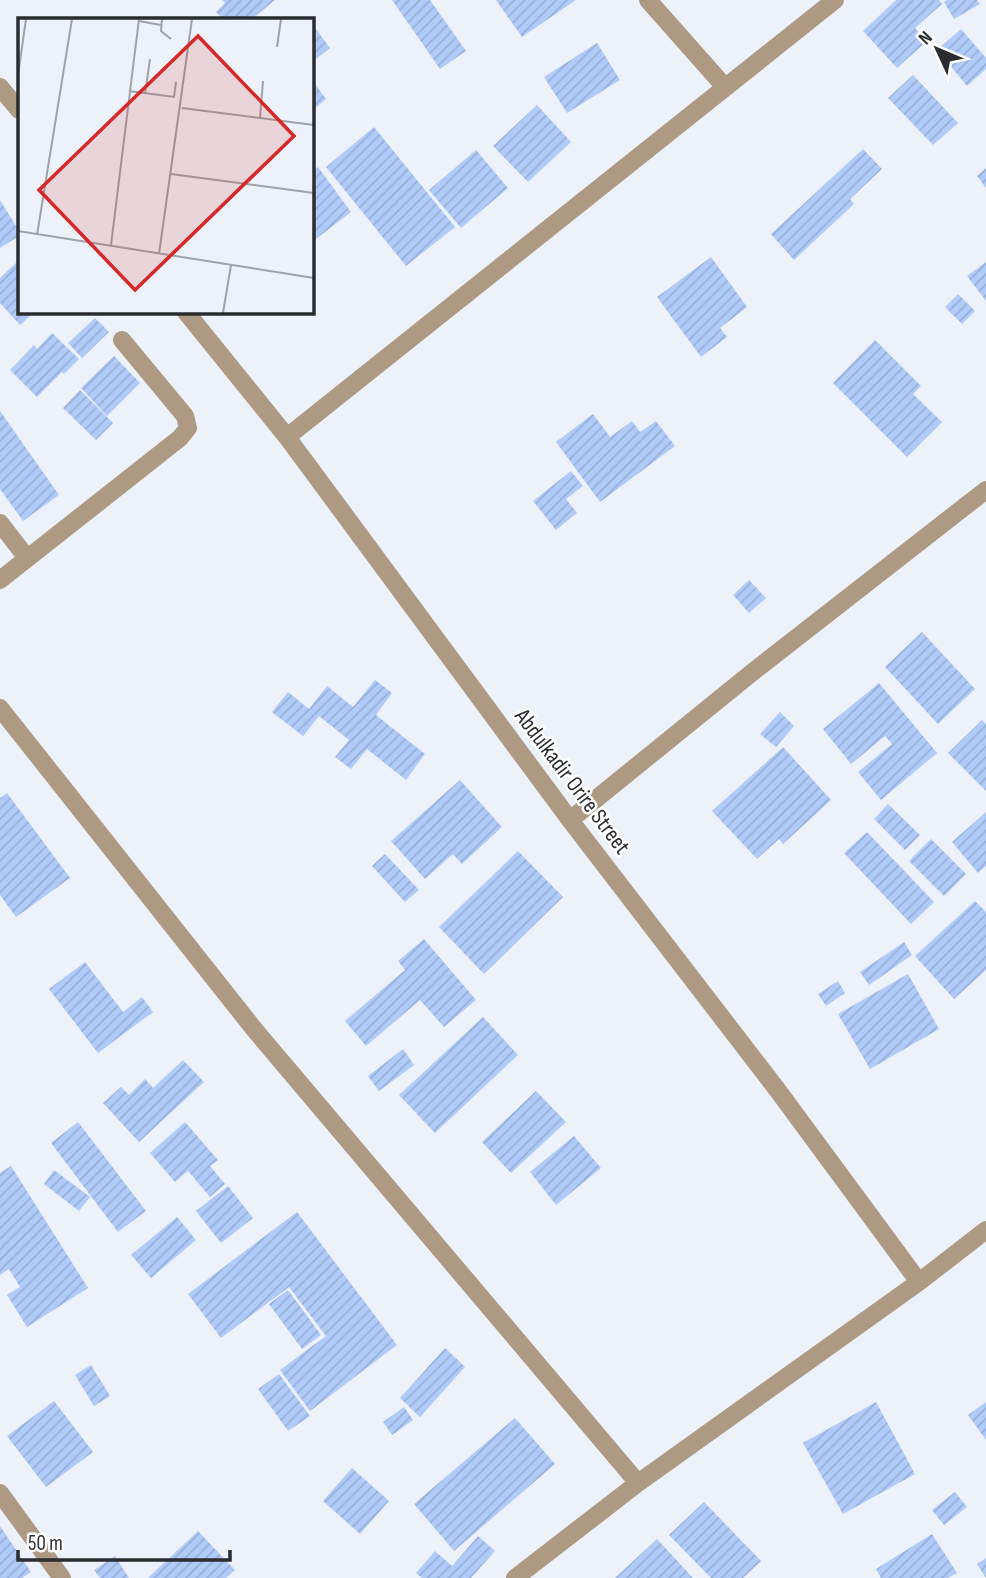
<svg xmlns="http://www.w3.org/2000/svg" width="986" height="1578" font-family="'Sofia Sans Condensed',sans-serif">
  <defs>
    <pattern id="building-hatch" width="6" height="6" patternUnits="userSpaceOnUse" patternTransform="scale(1.75)"><rect width="6" height="6" fill="#b0cbfa"/><path d="M-1 1l2-2M0 6l6-6M5 7l2-2" fill="none" stroke="#98aed7"/></pattern>
  </defs>
  <rect width="100%" height="100%" fill="#edf2fa"/>
  <!-- building -->
  <path fill="url(#building-hatch)" d="M222,0H275L252,19H223L216,12L225,3Z
    M392,0H430L466,51L440,69Z
    M496,0H576L522,37Z
    M896,0H939L942,4L915,28L927,41L897,68L863,31Z
    M947,0H977L980,4L954,19L944,2Z
    M312,24L330,48L312,62Z
    M961,29L986,58V69L967,86L937,50Z
    M597,43L620,80L567,113L544,77Z
    M913,75L958,123L933,145L888,98Z
    M312,80L326,99L312,111Z
    M537,105L571,142L528,182L493,146Z
    M374,127L455,227L406,266L326,167Z
    M863,149L882,169L850,199L854,204L794,260L771,234Z
    M476,150L508,188L461,228L429,190Z
    M318,167L351,212L312,242V171Z
    M986,168V188L977,176Z
    M0,200L19,231V236L0,248Z
    M711,257L747,307L720,328L727,337L701,357L657,297Z
    M19,260V312H34L20,325L0,303V278Z
    M986,262V301L967,276Z
    M958,294L975,311L962,324L945,307Z
    M95,318L109,332L82,358L68,343Z
    M52,333L79,359L64,374L62,372L37,397L10,370L34,345L37,349Z
    M875,340L921,386L913,394L942,422L907,457L833,383Z
    M114,356L140,383L107,416L81,388Z
    M80,390L113,423L96,440L63,408Z
    M0,411L59,495L23,521L0,489Z
    M593,414L610,437L632,421L640,432L656,421L675,446L600,502L556,442Z
    M571,471L583,486L566,499L577,513L556,530L533,501Z
    M749,580L766,598L749,613L733,595Z
    M922,632L975,689L938,724L885,667Z
    M375,680L392,693L376,715L425,754L406,780L367,749L351,769L335,757L349,740L319,716L303,736L272,712L288,692L309,709L327,686L353,707Z
    M879,683L937,753L881,800L858,772L892,744L885,736L851,764L823,729Z
    M780,712L794,726L776,747L760,734Z
    M982,720L986,724V791L948,753Z
    M783,747L831,800L783,844L779,839L757,859L712,811Z
    M460,780L502,827L462,864L453,854L425,879L391,841Z
    M7,793L70,878L16,917L0,895V798Z
    M888,804L920,835L905,850L874,819Z
    M986,812V866L978,873L952,842Z
    M867,832L934,902L911,924L844,853Z
    M931,839L966,874L944,896L909,861Z
    M518,851L563,897L484,974L439,927Z
    M385,854L419,890L405,902L372,866Z
    M975,901L986,912V970L954,999L915,956Z
    M424,939L476,1000L444,1027L420,1000L366,1046L345,1021L405,970L398,961Z
    M904,942L912,955L869,985L860,972Z
    M85,962L123,1012L142,997L153,1012L98,1053L49,989Z
    M908,974L939,1029L870,1069L838,1014Z
    M838,981L845,993L826,1006L818,994Z
    M483,1017L518,1055L435,1133L399,1095Z
    M403,1049L414,1065L379,1091L368,1076Z
    M183,1060L204,1082L139,1142L103,1103L121,1087L129,1095L145,1079L153,1088Z
    M536,1091L566,1122L511,1173L482,1142Z
    M78,1122L146,1211L118,1232L51,1143Z
    M185,1122L218,1160L210,1166L225,1184L210,1197L188,1171L175,1182L150,1153Z
    M574,1136L601,1168L556,1205L530,1172Z
    M11,1166L88,1288L27,1327L7,1295L20,1287L9,1269L0,1275V1173Z
    M54,1170L90,1197L79,1211L44,1184Z
    M228,1186L253,1218L221,1243L196,1211Z
    M297,1212L397,1345L310,1411L280,1370L326,1336L289,1287L221,1338L188,1294Z
    M177,1217L196,1240L151,1278L131,1255Z
    M288,1290L321,1335L302,1349L269,1304Z
    M445,1348L465,1367L420,1417L400,1398Z
    M91,1365L110,1396L94,1406L75,1375Z
    M279,1374L310,1416L288,1431L258,1389Z
    M54,1401L93,1452L46,1487L7,1436Z
    M876,1402L915,1474L843,1514L803,1443Z
    M986,1402V1440L968,1415Z
    M404,1407L413,1420L392,1435L383,1422Z
    M515,1418L555,1464L454,1551L414,1504Z
    M352,1468L389,1501L360,1534L323,1501Z
    M955,1492L967,1507L944,1525L932,1510Z
    M704,1502L761,1561L743,1578H711L669,1535Z
    M0,1526L31,1572L22,1578H0Z
    M198,1531L235,1570L226,1578H148Z
    M932,1534L957,1573L948,1578H881L876,1569Z
    M478,1536L495,1551L471,1578H422L416,1573L435,1551L452,1566Z
    M657,1539L693,1578H615Z
    M115,1556L129,1578H100L94,1570Z
    M986,1558V1578L977,1564Z"/>
  <g fill="none" stroke-linecap="round" stroke-linejoin="round">
    <!-- minor -->
    <path stroke="#ae9a83" stroke-width="18" d="M648,0L725,87
      M0,87L19,110
      M186,312L287,437L570,820L779,1092L919,1282
      M287,437L835,0
      M0,523L27,558
      M0,580L180,438L188,428L185,416L122,340
      M0,708L254,1029L638,1483
      M570,820L754,671L986,490
      M0,1493L62,1578
      M515,1578L638,1483L919,1282L986,1230"/>
  </g>
  <g text-anchor="middle" stroke-width="5" stroke-linejoin="round" paint-order="stroke">
    <!-- street labels -->
    <g font-size="23" fill="#2a2c2f" stroke="#fff">
      <text transform="translate(573 781) rotate(53)" y="8">Abdulkadir Orire Street</text>
    </g>
  </g>
  <!-- overview -->
  <g transform="translate(18 18)">
    <rect width="296" height="296" fill="#edf2fa"/>
    <path fill="none" stroke="#9fa3a9" stroke-width="2" d="M144,1L143,13L153,21M121,3L143,7M259,29L263,1M0,57L8,1M111,73L156,79L158,64M127,76L132,41M164,90L296,107M242,100L245,63M153,156L296,175M0,213L296,260M19,217L54,1M93,227L121,1M141,236L174,1M205,295L213,247"/>
    <path fill="#d62828" fill-opacity="0.15" stroke="#d62828" stroke-width="3.5" d="M180,18L276,118L117,272L21,172Z"/>
    <rect width="296" height="296" fill="none" stroke="#2a2c2f" stroke-width="3.5"/>
  </g>
  <!-- north arrow -->
  <g transform="translate(937 49) rotate(314)" stroke="#ffffff" stroke-width="5" paint-order="stroke">
  <path d="M0-5L12 26L0 18L-12 26Z" fill="#2a2c2f"/>
  <text y="-10" font-size="19" font-weight="bold" text-anchor="middle" fill="#2a2c2f">N</text>
  </g>
  <!-- scale -->
  <path d="M18 1550v10h212v-10" fill="none" stroke="#2a2c2f" stroke-width="3.5"/>
  <text x="28" y="1550" font-size="21" fill="#2a2c2f" stroke="#ffffff" stroke-width="5" paint-order="stroke">50 m</text>
</svg>
